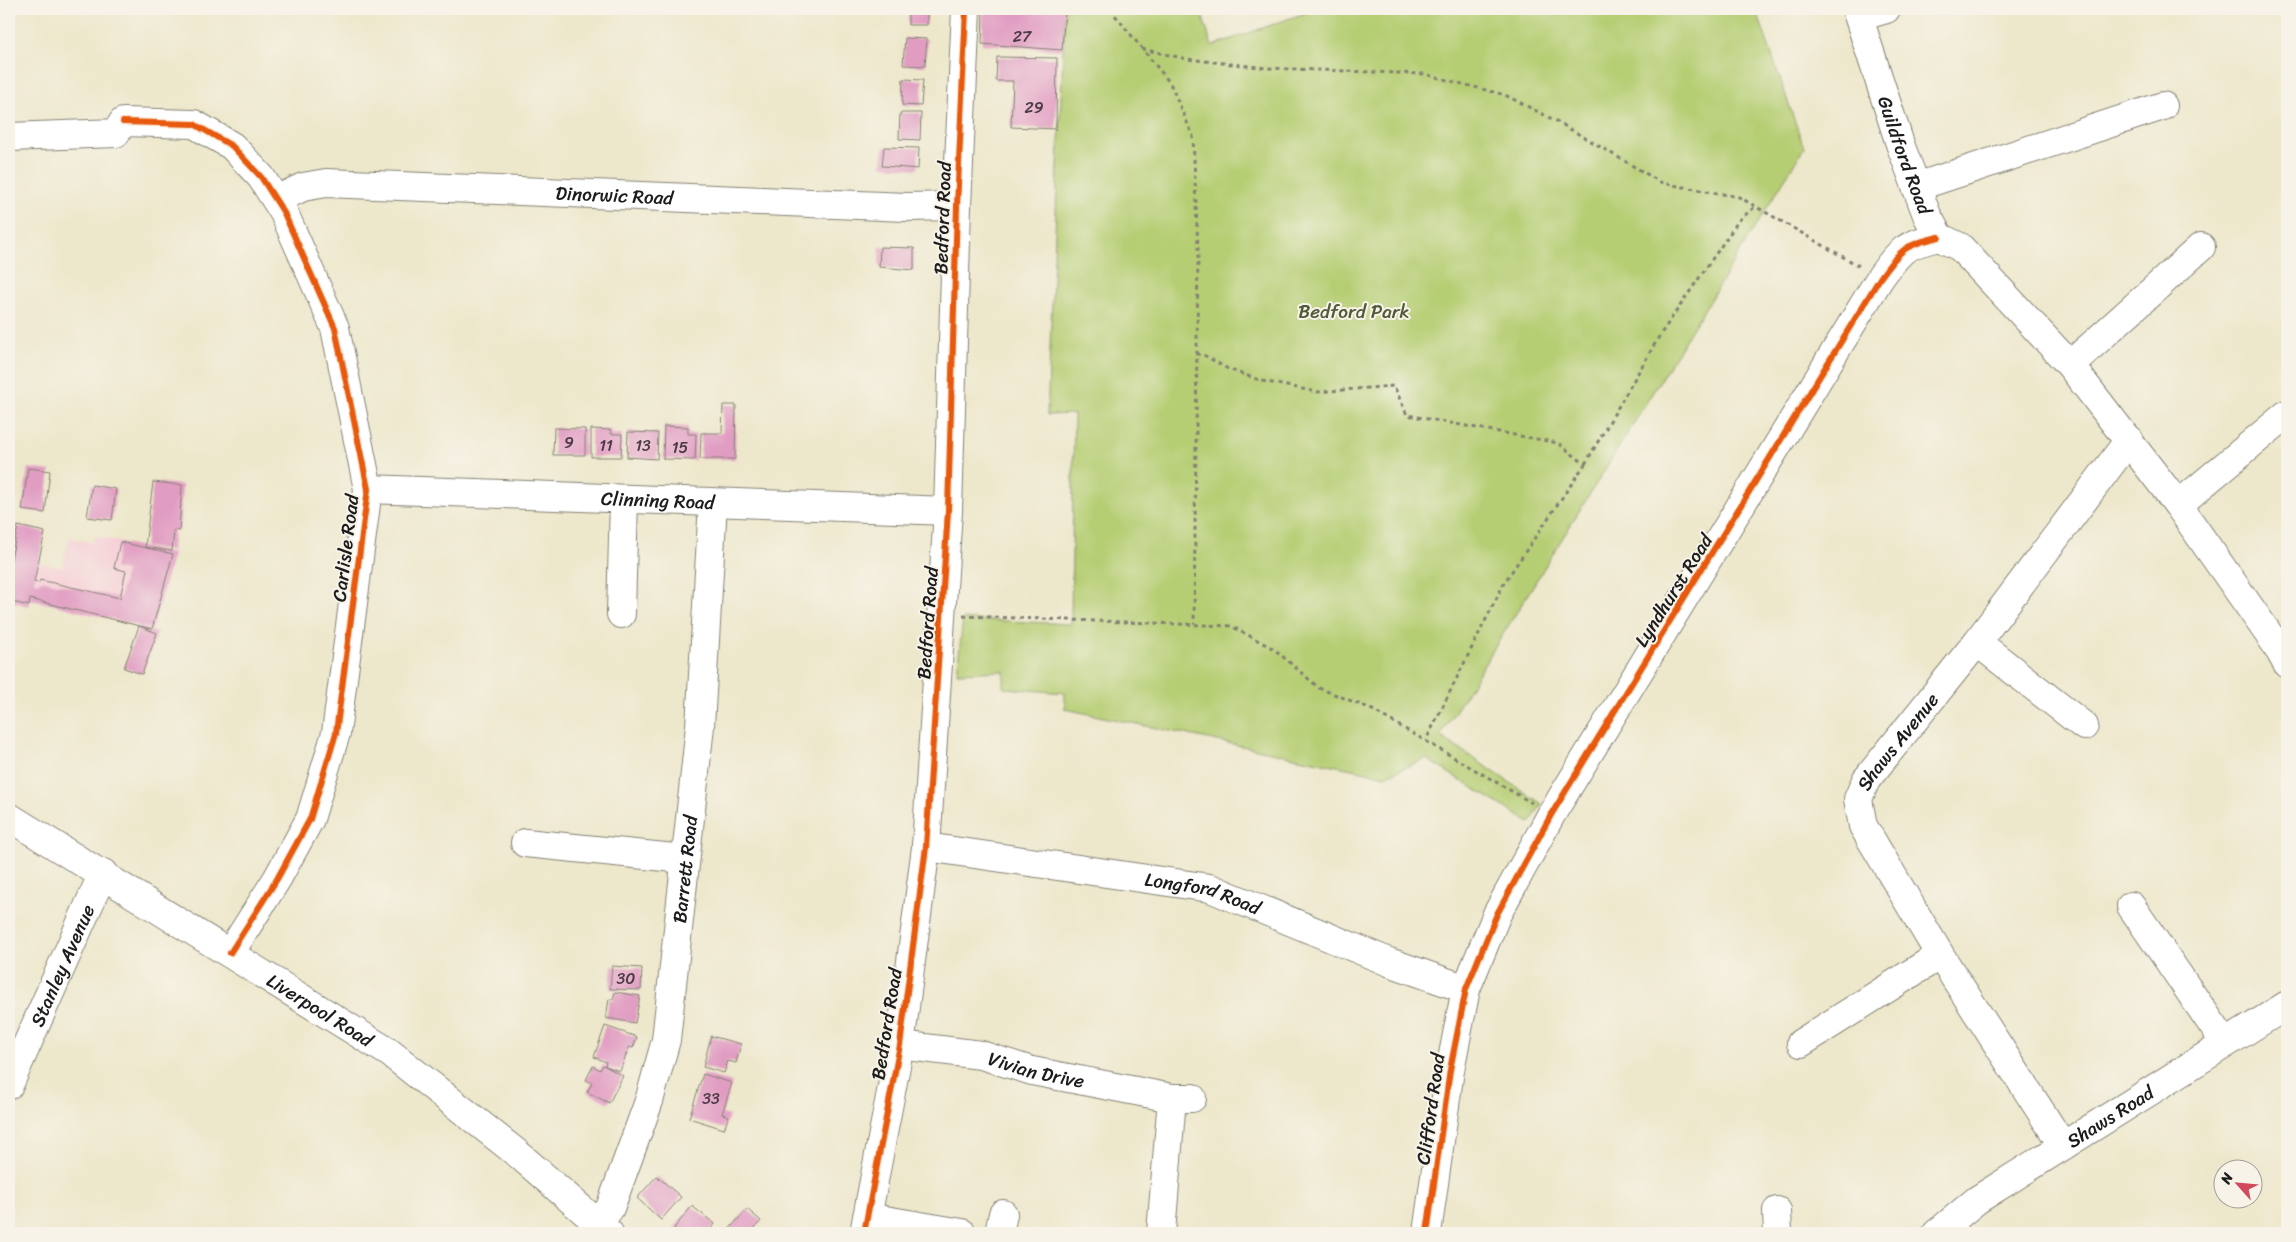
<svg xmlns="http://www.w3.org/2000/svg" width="2296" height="1242" font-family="Sriracha,sans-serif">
  <rect width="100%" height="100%" fill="#f7f3e8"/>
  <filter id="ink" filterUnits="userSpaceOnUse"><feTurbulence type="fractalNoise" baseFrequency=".02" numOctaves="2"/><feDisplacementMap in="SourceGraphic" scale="10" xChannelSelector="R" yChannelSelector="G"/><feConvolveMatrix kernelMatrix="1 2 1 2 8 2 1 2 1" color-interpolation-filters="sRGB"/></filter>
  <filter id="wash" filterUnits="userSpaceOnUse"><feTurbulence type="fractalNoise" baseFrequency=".0096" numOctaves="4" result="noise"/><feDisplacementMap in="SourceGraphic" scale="20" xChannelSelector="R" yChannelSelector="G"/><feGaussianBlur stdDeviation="1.12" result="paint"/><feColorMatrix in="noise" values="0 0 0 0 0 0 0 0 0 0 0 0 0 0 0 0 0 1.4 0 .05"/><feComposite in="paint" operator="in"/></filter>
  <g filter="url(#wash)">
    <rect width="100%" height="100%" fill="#ede7cb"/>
    <!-- built -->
    <path fill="#f6cfd7" d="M94,536L173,554L152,629L30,599L29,606L9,601V556L62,568L69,538L93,543Z"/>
    <!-- green -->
    <path fill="#b6ce73" stroke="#697548" d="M1065,9H1200L1212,46L1316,9H1756L1804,148L1440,736L1542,804L1530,823L1426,759L1385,776L1065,709V693L1004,688V671L957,673L963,619L1071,624L1074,414L1047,415Z"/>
    <g id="blocks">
      <!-- building -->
      <path fill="#e19cc2" d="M908,9H927V25H908Z
        M983,9H1065L1062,50L982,44Z
        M905,38L927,39L925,66L903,65Z
        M997,57L1057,58L1056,129L1011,127L1013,81H996Z
        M903,79L923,80L921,106L902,105Z
        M900,113H921L920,140L899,139Z
        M884,147L919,148L918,169L882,166Z
        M880,247L914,248V270L879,267Z
        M723,405H736L735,459H700L701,433H722Z
        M664,426L688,427V434H696L695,460L663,459Z
        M554,428L585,429V455H553Z
        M591,429L611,430V434H622L621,457H591Z
        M628,432L658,433L657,459L627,457Z
        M28,468L50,471L45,513L22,510Z
        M153,482L182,485L179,531L174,530L172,551L145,547Z
        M92,485L116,489L112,520L87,517Z
        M18,526L45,532L34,582L39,583L40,580L120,598L126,571L114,568L120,542L173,554L152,629L30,599L29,606L9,601V568Z
        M139,626L157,633L142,674L124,668Z
        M612,966L642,968L641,990L610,989Z
        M615,992L640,996L635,1023L606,1018L609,999L613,1000Z
        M605,1026L637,1037L633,1048L629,1047L620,1071L605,1066L606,1062L594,1057Z
        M711,1036L741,1044L736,1063L728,1061L724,1073L703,1067Z
        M603,1065L623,1076L609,1103L587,1092L592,1083L586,1080L593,1066L600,1070Z
        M703,1074L732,1083L722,1114L729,1116L724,1129L689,1118Z
        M657,1176L681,1197L661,1220L637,1198Z
        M692,1206L715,1224L708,1233H679L674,1228Z
        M747,1209L761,1221L750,1233H726Z"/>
    </g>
  </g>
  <g filter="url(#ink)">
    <use href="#blocks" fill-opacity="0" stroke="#848274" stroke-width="1"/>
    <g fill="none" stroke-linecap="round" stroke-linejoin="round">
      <defs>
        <g id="minor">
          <path id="s1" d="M1856,9L1900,144L1927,215L1939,237L1960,247L2070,365L2178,505L2277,646L2287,664"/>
          <path d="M1859,17L1886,9"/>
          <path d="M9,137L116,133L123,122L194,124L232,146L261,177L284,213L335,328L368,489L336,733L310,819L277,879L230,953"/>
          <path d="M1916,187L2163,106"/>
          <path id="s2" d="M276,200L303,187L326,183L906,207L957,206"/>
          <path d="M2070,365L2201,247"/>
          <path id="s3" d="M368,489L948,511"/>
          <path d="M2178,505L2287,414"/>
          <path d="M621,614L624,499"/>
          <path d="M1977,642L2084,726"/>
          <path d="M525,843L685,859"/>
          <path id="s4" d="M926,847L1210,888L1389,962L1466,989"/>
          <path d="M2131,906L2225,1043"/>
          <path d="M1801,1043L1940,955"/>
          <path id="s5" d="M900,1045L981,1055L1032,1071L1172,1098H1192"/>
          <path id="s6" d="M9,1085L103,873"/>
          <path id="s7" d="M2063,1146L1940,955L1863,826L1858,799L1866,780L1977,642L2129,440"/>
          <path d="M1777,1211L1778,1233"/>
          <path d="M867,1217L962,1233"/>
          <path id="s8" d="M598,1224L610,1208L649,1101L666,1040L700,726L713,503"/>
          <path d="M864,1233L900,1045L926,847L948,511L957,206L966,9"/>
          <path d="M999,1233L1003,1214"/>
          <path d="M1161,1233L1172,1098"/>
          <path d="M1427,1233L1450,1070L1466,989L1497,914L1551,815L1880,278C1901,249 1904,245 1939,237"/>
          <path id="s9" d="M1937,1233L1977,1200L2287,1005"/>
        </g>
        <g id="major">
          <path id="s10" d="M9,817L390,1053L518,1154L609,1233"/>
        </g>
      </defs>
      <!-- minor casing -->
      <use href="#minor" stroke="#848274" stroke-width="30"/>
      <!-- major casing -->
      <use href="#major" stroke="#848274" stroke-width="30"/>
      <!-- path -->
      <path stroke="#848274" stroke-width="3" stroke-dasharray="4 4" stroke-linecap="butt" d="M1110,9L1170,83L1193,136L1198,249L1194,624
        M1142,49L1187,59L1267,68L1424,74L1505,95L1558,122L1662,183L1739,197L1861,267
        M1196,354H1202L1228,369L1262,381L1317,392L1394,386L1407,415L1558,443L1585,464L1504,583L1426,740
        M1585,464L1660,335L1739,220L1756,206
        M963,616L1231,626L1274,649L1319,688L1369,708L1532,803"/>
      <!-- minor -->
      <use href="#minor" stroke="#fff" stroke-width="28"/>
      <!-- major -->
      <use href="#major" stroke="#fff" stroke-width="28"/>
      <defs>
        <path id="cycleway" d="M123,122L194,124L232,146L261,177L284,213L335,328L368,489L336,733L310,819L277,879L230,953
          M864,1233L900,1045L926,847L948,511L957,206L966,9
          M1427,1233L1450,1070L1466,989L1497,914L1551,815L1880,278C1901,249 1904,245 1939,237"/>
      </defs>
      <!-- cycleway casing -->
      <use href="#cycleway" stroke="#f7f3e8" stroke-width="9"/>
      <!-- cycleway -->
      <use href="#cycleway" stroke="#e8590c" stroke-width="6"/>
    </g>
  </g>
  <g text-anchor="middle" stroke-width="4" stroke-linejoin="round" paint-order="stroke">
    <!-- number labels -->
    <g font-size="16" fill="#4d3c46">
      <text x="1022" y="42">27</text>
      <text x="1034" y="113">29</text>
      <text x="569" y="448">9</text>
      <text x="606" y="451">11</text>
      <text x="643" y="451">13</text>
      <text x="680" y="453">15</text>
      <text x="626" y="984">30</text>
      <text x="711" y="1104">33</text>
    </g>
    <!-- street labels -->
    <g font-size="19" fill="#1c1c1c" stroke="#f7f3e8">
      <text dy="7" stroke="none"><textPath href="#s1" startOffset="154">Guildford Road</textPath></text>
      <text dy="7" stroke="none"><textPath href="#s2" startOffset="342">Dinorwic Road</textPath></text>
      <text transform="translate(942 218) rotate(-88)" y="7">Bedford Road</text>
      <text dy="7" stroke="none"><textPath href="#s3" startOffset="290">Clinning Road</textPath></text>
      <text transform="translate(345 548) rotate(-83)" y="7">Carlisle Road</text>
      <text transform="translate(1673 590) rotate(-58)" y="7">Lyndhurst Road</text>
      <text transform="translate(927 623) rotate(-86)" y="7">Bedford Road</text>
      <text dy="7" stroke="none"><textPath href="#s7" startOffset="475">Shaws Avenue</textPath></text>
      <text dy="7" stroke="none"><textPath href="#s8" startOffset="369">Barrett Road</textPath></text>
      <text dy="7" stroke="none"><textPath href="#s4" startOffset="281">Longford Road</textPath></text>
      <text dy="7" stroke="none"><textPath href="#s6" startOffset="131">Stanley Avenue</textPath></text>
      <text dy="7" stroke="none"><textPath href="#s10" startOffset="366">Liverpool Road</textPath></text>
      <text transform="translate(886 1024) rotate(-81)" y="7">Bedford Road</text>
      <text dy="7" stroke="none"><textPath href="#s5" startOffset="139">Vivian Drive</textPath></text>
      <text transform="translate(1430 1109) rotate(-82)" y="7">Clifford Road</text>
      <text dy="7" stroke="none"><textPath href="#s9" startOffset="209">Shaws Road</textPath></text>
    </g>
    <!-- park labels -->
    <g font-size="19" fill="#525a3a" stroke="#f7f3e8">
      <text x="1354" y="318">Bedford Park</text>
    </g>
  </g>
  <!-- margin -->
  <rect width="2296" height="1242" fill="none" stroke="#f7f3e8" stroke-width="30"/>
  <!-- north arrow -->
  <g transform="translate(2238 1184) rotate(297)"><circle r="24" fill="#f7f3e8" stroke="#9f9d96"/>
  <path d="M0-4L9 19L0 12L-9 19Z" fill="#d1495b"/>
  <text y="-8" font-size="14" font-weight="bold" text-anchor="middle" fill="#1c1c1c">N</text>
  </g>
</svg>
